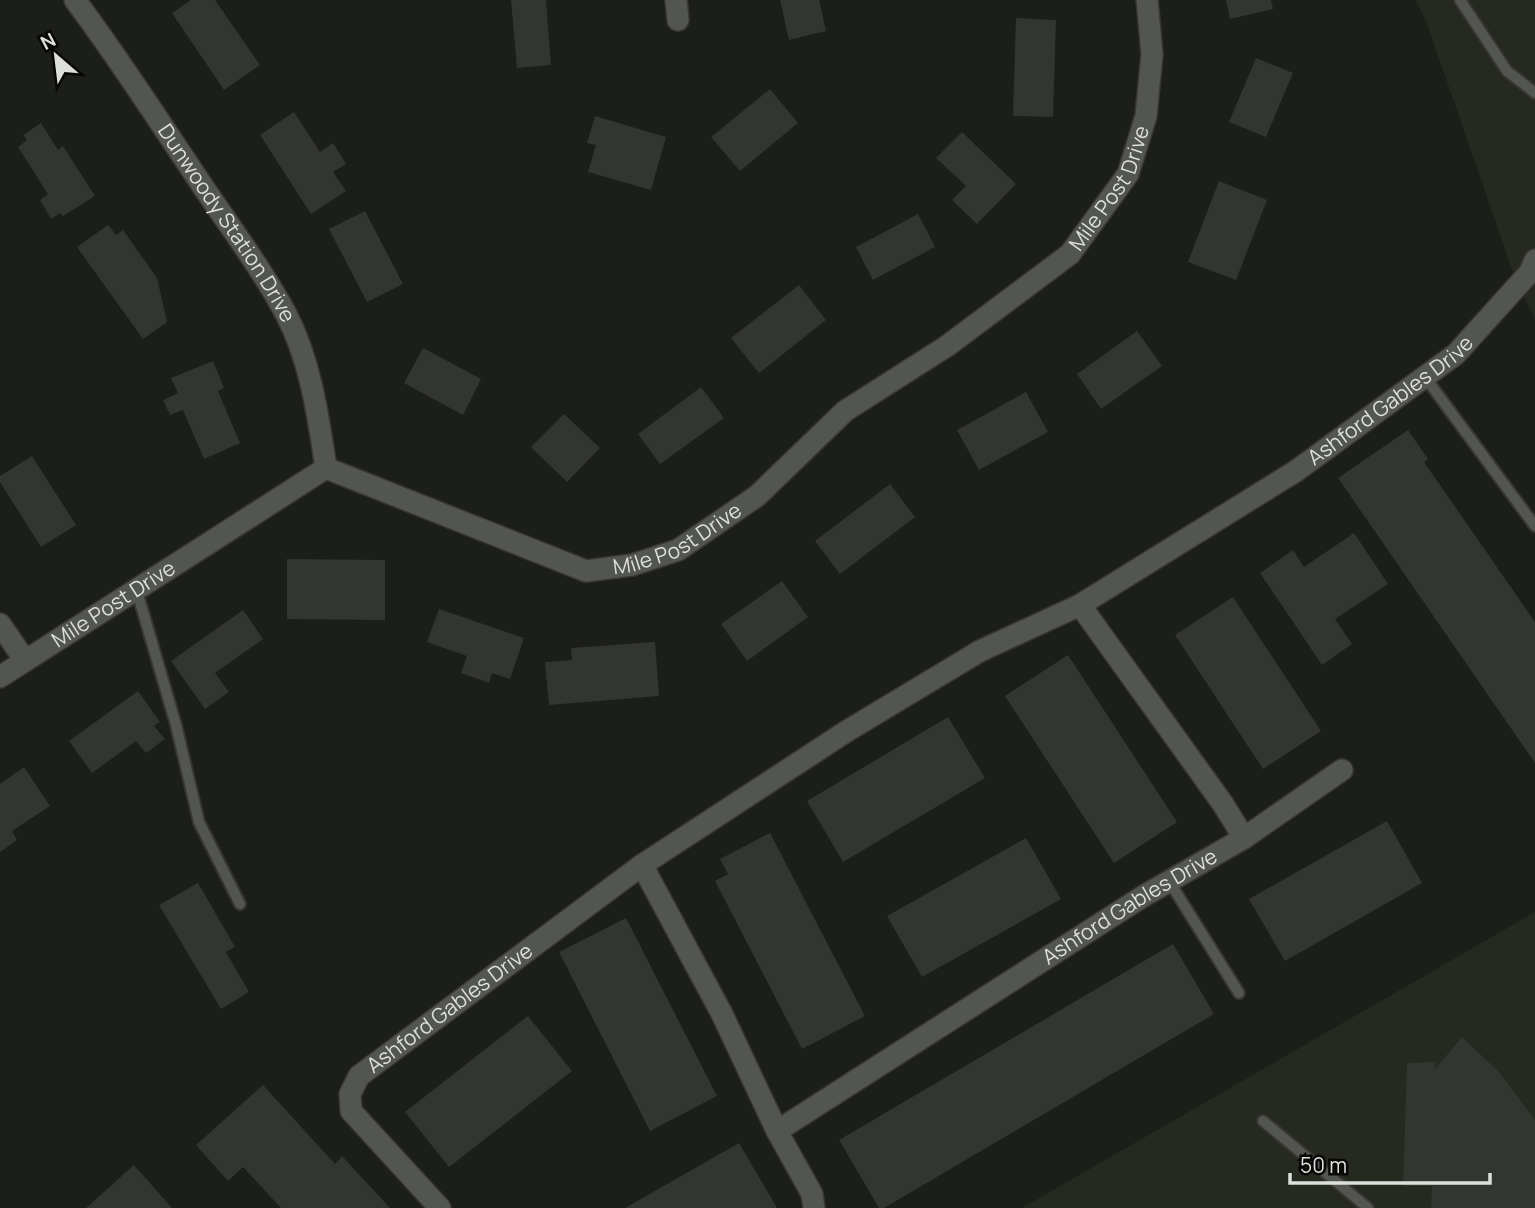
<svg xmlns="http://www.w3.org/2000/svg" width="1535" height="1208" font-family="Manrope,sans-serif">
  <rect width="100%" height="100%" fill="#1c1e19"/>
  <!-- built -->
  <path fill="#25291f" d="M1415,0H1535V320L1516,281L1426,21Z
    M1535,912V1208H1022Z"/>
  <!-- building -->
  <path fill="#333530" d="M191,0H215L260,65L224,90L172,13Z
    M511,0H546L551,65L517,68Z
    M780,0H819L826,31L789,40Z
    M1226,0H1271L1273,9L1230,19Z
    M1016,18L1056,20L1053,117L1013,116Z
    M1256,58L1293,73L1266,137L1229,122Z
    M770,89L798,123L740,171L711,137Z
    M294,112L320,152L333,143L346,164L333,172L346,191L311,214L260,135Z
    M595,116L666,137L651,190L588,172L596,145L587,143Z
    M41,123L58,150L63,146L95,196L63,216L60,213L51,219L40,200L48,194L18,147L27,140L23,135Z
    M962,132L1016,184L977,224L952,200L966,186L936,158Z
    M1219,181L1267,200L1236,280L1188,262Z
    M365,211L403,284L367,302L329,229Z
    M918,214L935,247L873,280L856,247Z
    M108,225L116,235L123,230L157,278L167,322L143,339L77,247Z
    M799,285L826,320L759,373L731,338Z
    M1137,331L1162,366L1101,409L1077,374Z
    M423,348L481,379L463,415L404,383Z
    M213,361L224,388L218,391L240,443L204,459L183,410L170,415L163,400L178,393L171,378Z
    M701,387L724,418L660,464L638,434Z
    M1026,392L1048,432L979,470L957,430Z
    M564,414L600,448L567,482L531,447Z
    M1408,430L1428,459L1424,462L1535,622V763L1338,478Z
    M32,456L76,525L41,547L0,482V476Z
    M890,484L915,517L840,574L815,541Z
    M1354,533L1388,584L1335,619L1352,644L1322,665L1260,573L1293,550L1304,567Z
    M287,559L385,560V620L287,619Z
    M782,581L808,617L747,661L721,624Z
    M1233,597L1321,731L1263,769L1175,635Z
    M439,609L524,638L510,679L492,673L489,683L461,673L467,656L427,642Z
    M243,610L263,639L215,673L229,692L205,709L171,661Z
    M655,642L659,696L549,705L545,662L572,660L571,648Z
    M1068,655L1177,822L1114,863L1005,696Z
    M138,691L160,722L154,726L165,739L146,753L136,741L92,773L69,741Z
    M948,717L985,778L843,862L807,801Z
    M24,767L50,806L12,831L17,840L0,852V784Z
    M1387,821L1422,883L1285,961L1249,899Z
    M770,833L865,1016L802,1049L715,881L728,874L720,859Z
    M1026,838L1061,899L922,977L887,916Z
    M198,883L235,947L226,952L249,992L221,1009L159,905Z
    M626,918L717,1096L650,1131L559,952Z
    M1173,944L1214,1014L884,1208H879L839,1140Z
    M528,1016L572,1071L449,1167L405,1112Z
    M1462,1037L1499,1072L1535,1120V1208H1431L1432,1186H1403L1407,1063L1435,1062V1069Z
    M263,1085L335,1164L342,1156L390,1208H281L243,1167L228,1181L196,1145Z
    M739,1143L777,1208H625Z
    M134,1165L172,1208H86Z"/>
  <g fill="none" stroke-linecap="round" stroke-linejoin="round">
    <defs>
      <path id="service" d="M1460,0L1507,71L1535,93
        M1425,377L1535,526
        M136,588L176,725L199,822L240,904
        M1169,881L1239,993
        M1263,1121L1368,1208"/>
      <g id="minor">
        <path id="s1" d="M75,0C120,60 160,123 202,185C230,227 262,269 286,314C311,362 318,416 326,468"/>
        <path d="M676,0L678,20"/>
        <path d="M0,624L24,659"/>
        <path id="s2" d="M0,677L326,468L586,571L632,565L678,550L757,496L845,411L947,346L1070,254L1128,174L1146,116L1152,54L1147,0"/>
        <path d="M1244,838L1342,770"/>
        <path d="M642,865L722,1014L777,1131L812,1194L814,1208"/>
        <path id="s3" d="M777,1131L1142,897L1244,838L1223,804L1080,605"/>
        <path id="s4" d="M440,1208L351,1111L350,1094L359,1076L642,865L847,731L980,651L1080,605L1296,471L1456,354L1530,272L1535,260"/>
      </g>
    </defs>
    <!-- service casing -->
    <use href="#service" stroke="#363734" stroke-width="14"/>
    <!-- minor casing -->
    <use href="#minor" stroke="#363734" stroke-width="24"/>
    <!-- service -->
    <use href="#service" stroke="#535550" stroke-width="10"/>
    <!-- minor -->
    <use href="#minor" stroke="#535550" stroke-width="21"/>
  </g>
  <g text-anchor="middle" stroke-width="6" stroke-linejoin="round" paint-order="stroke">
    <!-- street labels -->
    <g font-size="21" fill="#dddfdc" stroke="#070706">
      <text dy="7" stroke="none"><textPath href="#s2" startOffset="1332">Mile Post Drive</textPath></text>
      <text dy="7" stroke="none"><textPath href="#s1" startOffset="270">Dunwoody Station Drive</textPath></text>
      <text dy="7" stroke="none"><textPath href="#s4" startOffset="1404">Ashford Gables Drive</textPath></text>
      <text dy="7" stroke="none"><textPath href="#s2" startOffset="765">Mile Post Drive</textPath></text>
      <text dy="7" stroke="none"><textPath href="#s2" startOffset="135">Mile Post Drive</textPath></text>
      <text dy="7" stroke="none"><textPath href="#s3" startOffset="418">Ashford Gables Drive</textPath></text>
      <text dy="7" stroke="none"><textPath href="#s4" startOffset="282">Ashford Gables Drive</textPath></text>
    </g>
  </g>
  <!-- north arrow -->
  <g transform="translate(56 56) rotate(332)" stroke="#070706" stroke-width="5" paint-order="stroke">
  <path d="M0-5L12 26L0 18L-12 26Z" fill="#dddfdc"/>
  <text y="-10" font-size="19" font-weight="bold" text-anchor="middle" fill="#dddfdc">N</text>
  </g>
  <!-- scale -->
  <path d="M1290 1173v10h200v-10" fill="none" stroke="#dddfdc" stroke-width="3.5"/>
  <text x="1300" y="1173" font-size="21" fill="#dddfdc" stroke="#070706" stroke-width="5" paint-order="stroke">50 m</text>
</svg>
